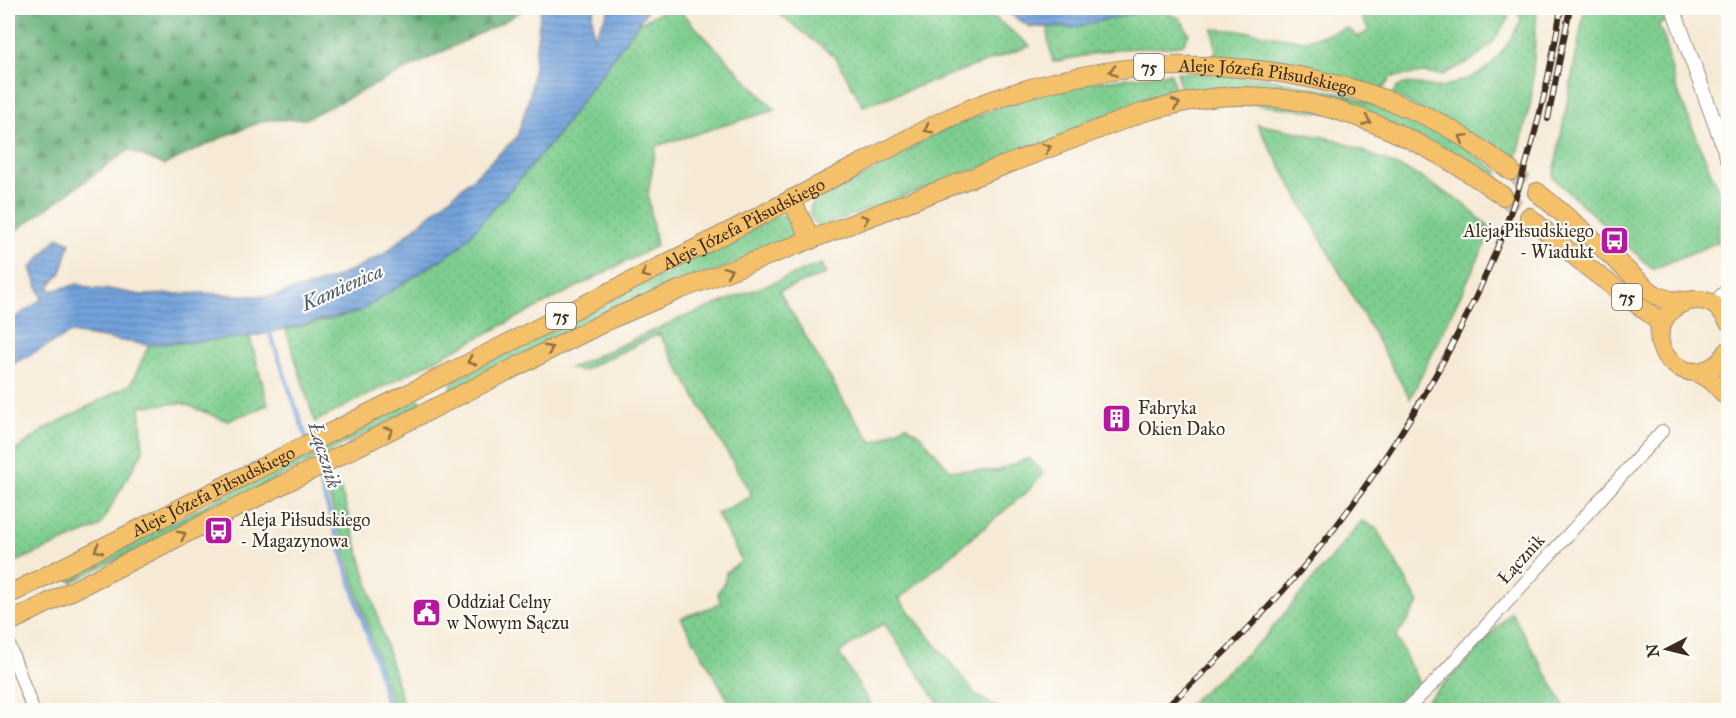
<svg xmlns="http://www.w3.org/2000/svg" width="1736" height="718" font-family="'IM FELL Great Primer',serif">
  <defs>
    <pattern id="grass-dots" width="8" height="8" patternUnits="userSpaceOnUse" patternTransform="scale(1.5)"><rect width="8" height="8" fill="#7dcd8e"/><path d="M2 2h.1M6 6h.1" fill="none" stroke="#6db07a" stroke-width="1.8" stroke-linecap="round"/></pattern>
    <pattern id="forest-firs" width="22" height="20" patternUnits="userSpaceOnUse" patternTransform="scale(1.5)"><rect width="22" height="20" fill="#66b079"/><path d="M5 1l3.5 6h-7zM16 11l3.5 6h-7z" fill="#558f63"/></pattern>
    <pattern id="water-rules" width="6" height="5" patternUnits="userSpaceOnUse" patternTransform="scale(1.5)"><rect width="6" height="5" fill="#72a2dc"/><path d="M0 2.5h6" fill="none" stroke="#5f84b2"/></pattern>
  </defs>
  <rect width="100%" height="100%" fill="#fdfcf7"/>
  <filter id="ink" filterUnits="userSpaceOnUse"><feTurbulence type="fractalNoise" baseFrequency=".0167" numOctaves="2"/><feDisplacementMap in="SourceGraphic" scale="12" xChannelSelector="R" yChannelSelector="G"/><feConvolveMatrix kernelMatrix="1 2 1 2 8 2 1 2 1" color-interpolation-filters="sRGB"/></filter>
  <filter id="wash" filterUnits="userSpaceOnUse"><feTurbulence type="fractalNoise" baseFrequency=".008" numOctaves="4" result="noise"/><feDisplacementMap in="SourceGraphic" scale="24" xChannelSelector="R" yChannelSelector="G"/><feGaussianBlur stdDeviation="1.35" result="paint"/><feColorMatrix in="noise" values="0 0 0 0 0 0 0 0 0 0 0 0 0 0 0 0 0 1.4 0 .05"/><feComposite in="paint" operator="in"/></filter>
  <g filter="url(#wash)">
    <rect width="100%" height="100%" fill="#f6ead6"/>
    <!-- grass -->
    <path fill="url(#grass-dots)" stroke="#5c7c56" stroke-width="1.5" d="M667,8H677L775,110L656,146L648,195L656,246L315,422L286,330L359,312L553,141L633,27Z
      M772,8H983L1030,46L863,106L836,58Z
      M1071,8H1165L1164,12L1180,18L1189,34L1183,44L1171,47L1116,49L1053,62L1048,39L1049,16Z
      M1357,8H1505L1508,19L1491,45L1470,61L1442,75L1424,73L1391,77L1383,89L1312,72L1210,58L1216,52L1213,29L1245,31L1303,41L1347,28L1358,37L1369,31Z
      M1517,8H1537L1531,101L1517,158L1506,156L1392,94C1403,76 1421,86 1438,87C1446,87 1471,78 1478,74C1498,63 1511,39 1521,20Z
      M1585,8H1666L1668,20L1658,25L1664,37L1675,85L1720,195L1718,242L1653,269L1553,178Z
      M1177,72L1268,78L1348,95L1420,121L1446,135L1501,173L1494,170L1504,188L1381,119L1181,96Z
      M1171,73L1176,96L821,227C812,223 808,216 811,206L816,201L870,173L936,133L1004,105L1074,84Z
      M1257,124L1337,140L1411,172L1461,202L1492,230L1410,399Z
      M784,215C794,220 795,227 793,237L451,391L452,381L777,216Z
      M821,264L826,274L779,291L847,407L873,443L906,425L921,436L950,470L997,471L1029,458L1043,473L1029,490L899,599L976,695L1001,710H932L939,704L884,623L839,653L874,710H734L681,618L720,604L718,592L725,582L726,572L742,561L717,514L752,496L659,334L581,371L570,368L674,321Z
      M250,337L268,405L227,421L182,403L140,406L143,451L99,527L8,565V456L45,429L131,384L149,345Z
      M417,399L425,403L72,582L67,578V575Z
      M340,487L405,710H393L328,494Z
      M1362,521L1376,528L1419,603L1396,637L1422,689L1400,710H1182L1264,638Z
      M1511,612L1567,710H1417L1464,664Z"/>
    <!-- forest -->
    <path fill="url(#forest-firs)" stroke="#506d4c" stroke-width="1.5" d="M8,8H526L505,21L305,119L266,120L225,136L164,165L129,150L8,236Z"/>
    <!-- water -->
    <path fill="url(#water-rules)" stroke="#56667d" stroke-width="1.5" d="M541,8H595L592,14L594,38L610,8H649L553,141L459,248L359,312L250,337L149,345L71,333L14,363L8,372V323L42,299L31,268L58,237L70,243L61,273L49,286L51,291L78,284L93,289L114,290L141,295L203,293L271,297L333,279L384,254L472,179L517,137L530,95Z
      M1001,8H1000H1156L1072,28L1030,27Z"/>
    <g fill="none" stroke-linecap="round" stroke-linejoin="round">
      <!-- stream -->
      <path stroke="#72a2dc" stroke-width="4" d="M269,330L307,440
        M317,473L379,673L388,710"/>
    </g>
  </g>
  <g filter="url(#ink)">
    <g fill="none" stroke-linecap="round" stroke-linejoin="round">
      <!-- primary-tunnel -->
      <path stroke="#d1c4b1" stroke-width="18" stroke-dasharray="18 9" stroke-linecap="butt" d="M1511,171L1537,192
        M1503,196L1529,217"/>
      <defs>
        <path id="minor" d="M8,642L33,710
          M1406,710L1434,683L1662,431"/>
        <path id="tertiary" d="M1673,8L1728,159
          M1713,304L1728,290"/>
        <g id="primary">
          <path d="M1537,192L1586,233L1645,287L1656,295L1669,300L1685,301"/>
          <path d="M791,199L811,240"/>
          <path d="M1529,217L1590,269L1654,317L1661,327"/>
          <path d="M1728,321C1721,308 1710,299 1695,300C1684,301 1674,306 1667,315C1638,354 1699,399 1728,351"/>
          <path d="M1696,372L1712,381L1728,398"/>
          <path id="s1" d="M8,595C229,483 452,372 673,260C735,229 796,197 858,165C889,149 921,131 953,116C999,95 1055,80 1104,72C1212,56 1328,71 1428,117C1457,131 1485,151 1511,171"/>
          <path d="M8,623L611,319L679,290L1141,113C1176,104 1210,95 1245,96C1338,97 1429,143 1503,196"/>
        </g>
      </defs>
      <!-- minor casing -->
      <use href="#minor" stroke="#988a7a" stroke-width="14"/>
      <!-- tertiary casing -->
      <use href="#tertiary" stroke="#988a7a" stroke-width="16"/>
      <!-- primary casing -->
      <use href="#primary" stroke="#988a7a" stroke-width="20"/>
      <!-- minor -->
      <use href="#minor" stroke="#fff" stroke-width="12"/>
      <!-- tertiary -->
      <use href="#tertiary" stroke="#fff" stroke-width="14"/>
      <!-- primary -->
      <use href="#primary" stroke="#f4c16a" stroke-width="18"/>
      <defs>
        <path id="rail" d="M1548,119L1570,8
          M1163,710C1195,681 1227,651 1257,619C1365,506 1469,341 1517,193C1537,132 1551,70 1561,8"/>
      </defs>
      <!-- rail casing -->
      <use href="#rail" stroke="#3b2a1e" stroke-width="6"/>
      <!-- rail -->
      <use href="#rail" stroke="#fdfcf7" stroke-width="4" stroke-dasharray="11" stroke-linecap="butt"/>
    </g>
    <!-- one-way arrows -->
    <defs><path id="oneway-chevron" d="M-2-3.5L2.5 0L-2 3.5" fill="none" stroke-width="1.6" stroke-linecap="round" stroke-linejoin="round" transform="scale(1.5)"/></defs>
    <g stroke="#8e6e40">
      <use href="#oneway-chevron" transform="translate(1113 71) rotate(173)"/>
      <use href="#oneway-chevron" transform="translate(1176 104) rotate(-13)"/>
      <use href="#oneway-chevron" transform="translate(1367 121) rotate(19)"/>
      <use href="#oneway-chevron" transform="translate(928 129) rotate(153)"/>
      <use href="#oneway-chevron" transform="translate(1463 138) rotate(-148)"/>
      <use href="#oneway-chevron" transform="translate(1047 148) rotate(-21)"/>
      <use href="#oneway-chevron" transform="translate(865 219) rotate(-21)"/>
      <use href="#oneway-chevron" transform="translate(728 271) rotate(-21)"/>
      <use href="#oneway-chevron" transform="translate(645 274) rotate(154)"/>
      <use href="#oneway-chevron" transform="translate(549 349) rotate(-27)"/>
      <use href="#oneway-chevron" transform="translate(471 361) rotate(154)"/>
      <use href="#oneway-chevron" transform="translate(389 431) rotate(-27)"/>
      <use href="#oneway-chevron" transform="translate(182 535) rotate(-27)"/>
      <use href="#oneway-chevron" transform="translate(98 549) rotate(153)"/>
    </g>
  </g>
  <!-- icons -->
  <defs>
    <symbol id="bus-square" viewBox="-11 -11 22 22"><rect x="-9" y="-9" width="18" height="18" rx="4" fill="#b5179e" stroke="#fdfcf7"/><path d="M-5-6H5V4H4V6H2V4H-2V6H-4V4H-5ZM-3.5-4V0h7V-4ZM-3.5 1.2v1.5H-2V1.2ZM2 1.2v1.5H3.5V1.2Z" fill="#fff"/></symbol>
    <symbol id="building-square" viewBox="-11 -11 22 22"><rect x="-9" y="-9" width="18" height="18" rx="4" fill="#b5179e" stroke="#fdfcf7"/><path d="M-4-6H4V6H1V3H-1V6H-4ZM-2.5-4.3h1.7v1.8h-1.7ZM.8-4.3h1.7v1.8H.8ZM-2.5-1h1.7V.8h-1.7ZM.8-1h1.7V.8H.8Z" fill="#fff"/></symbol>
    <symbol id="civic-square" viewBox="-11 -11 22 22"><rect x="-9" y="-9" width="18" height="18" rx="4" fill="#b5179e" stroke="#fdfcf7"/><path d="M-.6-6.5H3V-4.5H.6V-3L4-1V1h2V6H-6V1h2V-1L-.6-3ZM-1.2 2.5V6h2.4V2.5Z" fill="#fff"/></symbol>
  </defs>
  <g fill-rule="evenodd">
    <use href="#bus-square" x="1598" y="224" width="33" height="33"/>
    <use href="#building-square" x="1100" y="402" width="33" height="33"/>
    <use href="#bus-square" x="202" y="514" width="33" height="33"/>
    <use href="#civic-square" x="410" y="596" width="33" height="33"/>
  </g>
  <g text-anchor="middle" stroke-width="4.5" stroke-linejoin="round" paint-order="stroke">
    <!-- shield labels -->
    <g fill="#fdfcf7" stroke="#75695f" stroke-width="1.5">
      <rect x="1134" y="54" width="30" height="26" rx="4.5"/>
      <rect x="1612" y="284" width="30" height="26" rx="4.5"/>
      <rect x="546" y="303" width="30" height="26" rx="4.5"/>
    </g>
    <g font-size="16" font-weight="bold" fill="#3b2a1e">
      <text x="1149" y="73">75</text>
      <text x="1627" y="303">75</text>
      <text x="561" y="322">75</text>
    </g>
    <!-- street labels -->
    <g font-size="18" fill="#3b2a1e" stroke="#fdfcf7">
      <text dy="6" stroke="none"><textPath href="#s1" startOffset="1382">Aleje Józefa Piłsudskiego</textPath></text>
      <text dy="6" stroke="none"><textPath href="#s1" startOffset="824">Aleje Józefa Piłsudskiego</textPath></text>
      <text dy="6" stroke="none"><textPath href="#s1" startOffset="230">Aleje Józefa Piłsudskiego</textPath></text>
      <text transform="translate(1521 559) rotate(-48)" y="6">Łącznik</text>
    </g>
    <!-- poi labels -->
    <g font-size="18" fill="#3b2a1e" stroke="#fdfcf7" text-anchor="start">
      <text x="1594" y="237" text-anchor="end">Aleja Piłsudskiego<tspan x="1594" dy="21">- Wiadukt</tspan></text>
      <text x="1138" y="414">Fabryka<tspan x="1138" dy="21">Okien Dako</tspan></text>
      <text x="240" y="526">Aleja Piłsudskiego<tspan x="240" dy="21">- Magazynowa</tspan></text>
      <text x="447" y="608">Oddział Celny<tspan x="447" dy="21">w Nowym Sączu</tspan></text>
    </g>
    <!-- water labels -->
    <g font-size="20" font-style="italic" fill="#515a6a" stroke="#fdfcf7">
      <text transform="translate(342 287) rotate(-24)" y="7">Kamienica</text>
      <text transform="translate(325 455) rotate(73)" y="7">Łącznik</text>
    </g>
  </g>
  <!-- margin -->
  <rect width="1736" height="718" fill="none" stroke="#fdfcf7" stroke-width="30"/>
  <!-- north arrow -->
  <g transform="translate(1667 649) rotate(263)" stroke="#fdfcf7" stroke-width="4.5" paint-order="stroke">
  <path d="M0-4.5L10 22L0 15L-10 22Z" fill="#3b2a1e"/>
  <text y="-9" font-size="16" font-weight="bold" text-anchor="middle" fill="#3b2a1e">N</text>
  </g>
</svg>
